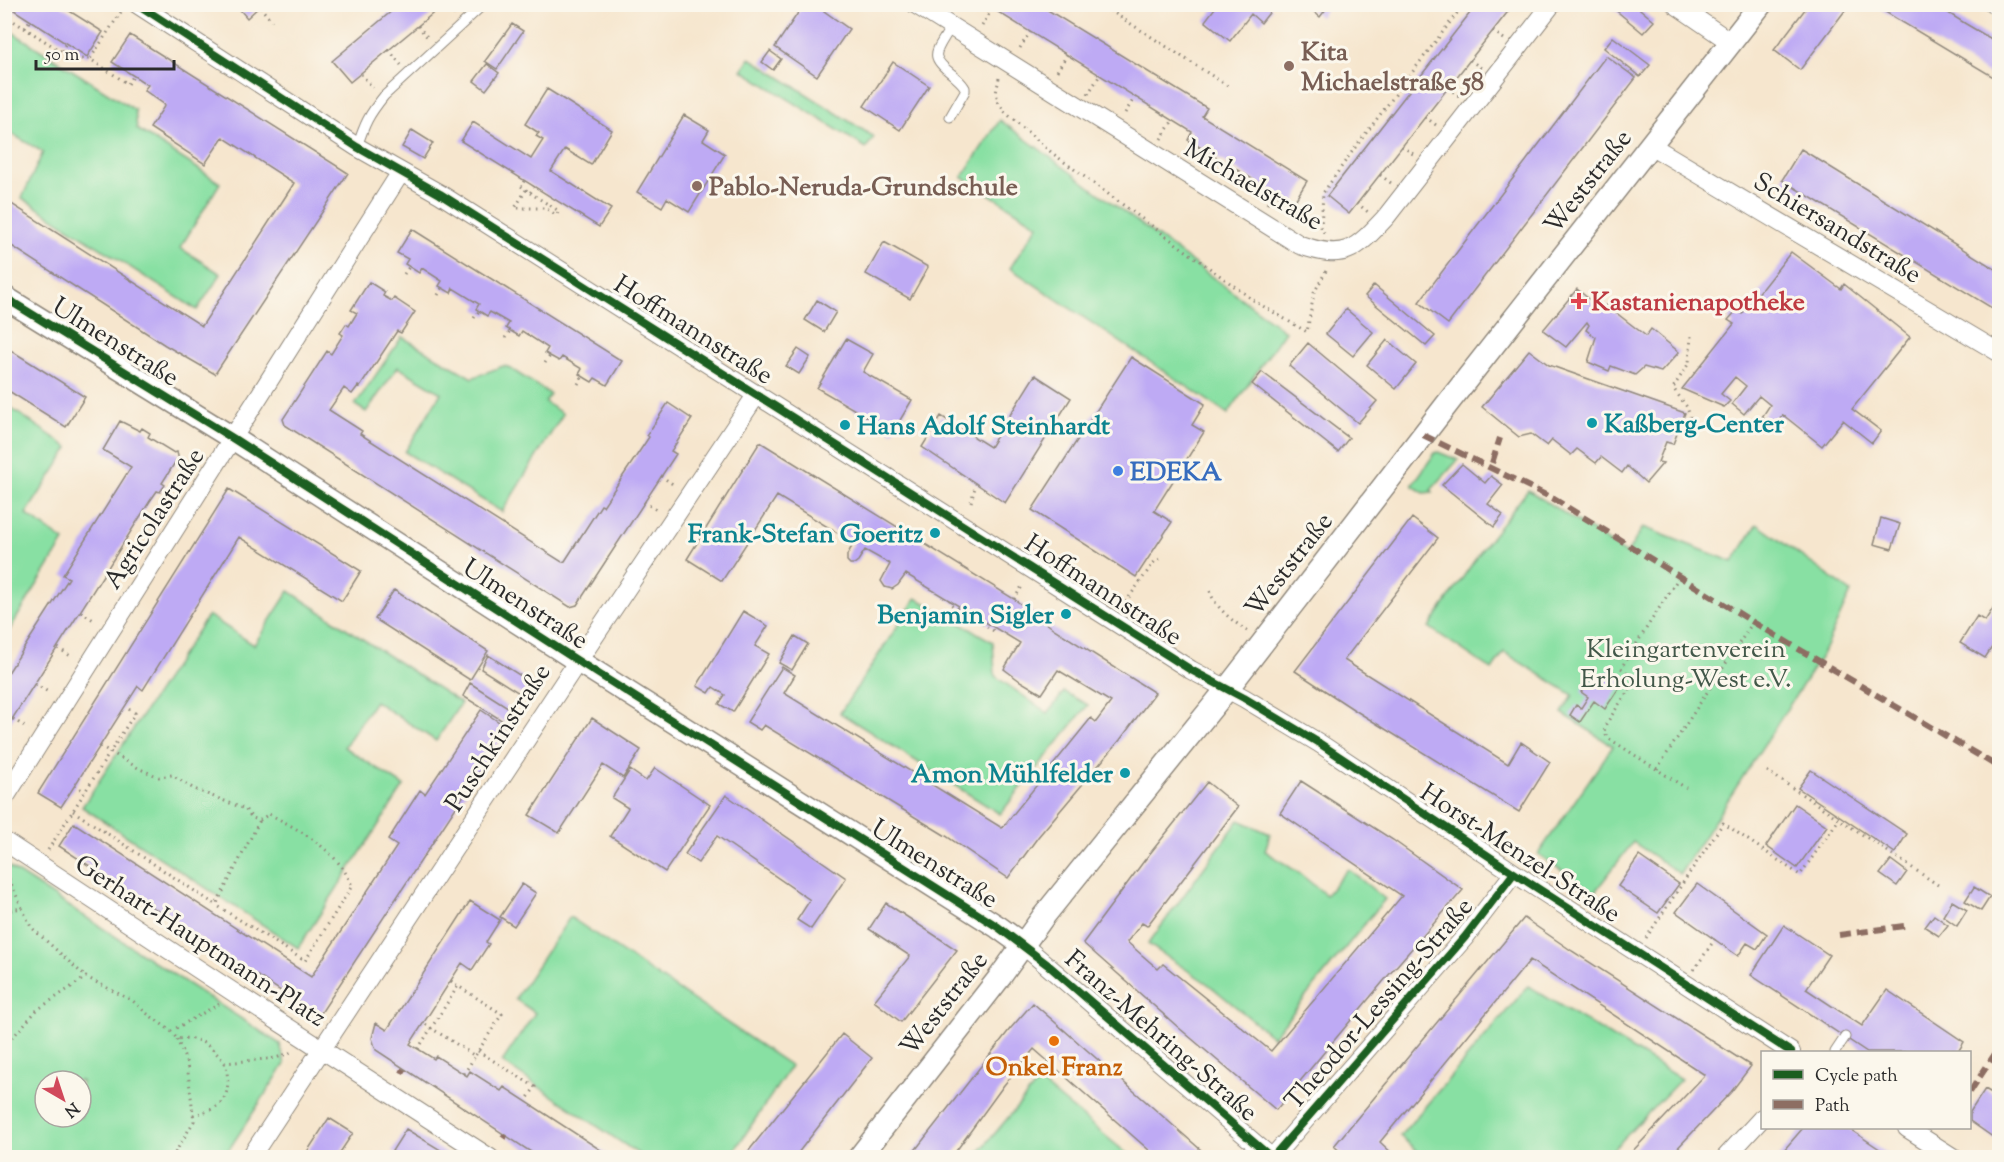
<svg xmlns="http://www.w3.org/2000/svg" width="2004" height="1162" font-family="'Sorts Mill Goudy',serif">
  <rect width="100%" height="100%" fill="#fbf7ec"/>
  <filter id="ink" filterUnits="userSpaceOnUse"><feTurbulence type="fractalNoise" baseFrequency=".0167" numOctaves="2"/><feDisplacementMap in="SourceGraphic" scale="12" xChannelSelector="R" yChannelSelector="G"/><feConvolveMatrix kernelMatrix="1 2 1 2 8 2 1 2 1" color-interpolation-filters="sRGB"/></filter>
  <filter id="wash" filterUnits="userSpaceOnUse"><feTurbulence type="fractalNoise" baseFrequency=".008" numOctaves="4" result="noise"/><feDisplacementMap in="SourceGraphic" scale="24" xChannelSelector="R" yChannelSelector="G"/><feGaussianBlur stdDeviation="1.35" result="paint"/><feColorMatrix in="noise" values="0 0 0 0 0 0 0 0 0 0 0 0 0 0 0 0 0 1.4 0 .05"/><feComposite in="paint" operator="in"/></filter>
  <g filter="url(#wash)">
    <rect width="100%" height="100%" fill="#f6e6ce"/>
    <!-- green -->
    <path fill="#88e0a3" stroke="#5a8667" stroke-width="1.5" fill-rule="evenodd" d="M4,27L135,110L137,129L220,183L180,248L221,274L197,310L22,198L43,152L5,130Z
      M750,58L874,137L866,148L742,70Z
      M1000,120L1285,331L1228,414L1010,268L1038,225L962,177Z
      M402,337L472,378L503,366L508,367L550,394L545,402L563,414L502,512L405,452L441,393L398,367L366,412L355,405Z
      M5,404L69,448L26,514L64,541L5,637Z
      M1438,452L1458,460L1431,490L1433,492L1424,493L1413,486V484L1435,453Z
      M1528,490L1627,554L1643,527L1733,562L1757,524L1851,592L1822,655L1680,874L1633,842L1594,893L1538,854L1613,746L1562,713L1573,695L1504,652L1492,670L1429,627L1483,548Z
      M289,591L461,703L436,741L375,701L344,747L404,786L298,948L82,807L208,615L254,645Z
      M916,598L993,642L995,676L1048,713L1064,692L1088,705L1000,814L840,713Z
      M1239,820L1270,834L1265,851L1299,873L1326,895L1348,869L1385,899L1273,1037L1208,984L1148,944Z
      M9,867L280,1044L285,1064L224,1157H5L4,868ZM45,1081H81V1117H45Z
      M570,917L791,1066L730,1157H643L502,1062L535,1013L515,999Z
      M1528,986L1681,1079L1606,1157H1424L1400,1136Z
      M1039,1081L1131,1157H975Z"/>
    <g id="blocks">
      <!-- building -->
      <path fill="#beaaf4" d="M235,4H262L247,18Z
        M804,4H814L849,29L817,76L775,47Z
        M985,4H1038L1207,108L1202,116L1307,181L1293,204L1188,140L1192,132Z
        M1218,4H1266L1272,9L1261,23L1251,14L1230,41L1205,21Z
        M1305,4H1330L1320,17Z
        M1477,4H1514L1349,214L1327,196Z
        M1616,4H1634L1654,21L1643,33L1613,8Z
        M1809,4H1850L1800,70L1774,50Z
        M1872,4H1934L1966,24L2000,44V81Z
        M18,5H60L103,32L87,57L14,10Z
        M399,5H443L350,82L332,61Z
        M512,24L523,31L497,69L485,61Z
        M130,35L348,173L215,374L165,345L4,241V199L202,326L291,188L294,183L223,137L205,164L150,128L165,105L144,90L148,85L112,62Z
        M1613,37L1650,65L1640,77L1604,48Z
        M770,51L781,59L773,70L762,62Z
        M1606,56L1636,78L1448,324L1419,302Z
        M893,62L929,86L900,130L864,106Z
        M487,64L499,73L486,90L474,81Z
        M547,89L612,130L591,165L565,149L551,171L611,209L599,227L461,141L473,122L531,159L543,140L536,136L539,133L525,124Z
        M684,115L709,130L703,140L725,154L689,212L667,198L662,207L637,192Z
        M412,130L433,143L423,159L402,147Z
        M1801,149L2000,272V313L1782,180Z
        M412,229L622,361L607,385L595,378L592,382L587,379L579,374L582,369L562,357L559,361L550,356L545,353L548,348L522,331L519,336L514,333L506,328L509,323L490,312L487,316L476,309L479,304L453,288L451,293L439,286L442,281L422,268L419,273L405,264L408,259L397,253Z
        M884,242L928,267L910,299L866,274Z
        M1791,252L1841,289L1844,284L1910,337L1852,409L1881,431L1872,443L1843,420L1822,446L1783,415L1774,427L1762,417L1770,405L1759,396L1744,414L1732,404L1746,386L1735,377L1721,394L1730,401L1724,407L1682,389L1734,324L1728,320L1737,310L1742,314Z
        M369,282L385,292L383,296L392,301L394,298L415,312L401,333L397,331L360,387L358,386L352,394L344,388L329,410L362,431L360,434L562,562L565,561L601,505L603,506L649,437L647,435L668,403L692,419L671,451L676,454L577,605L570,607L285,425L283,419L327,351L331,354L343,335L340,333L346,324L349,326L357,313L351,310Z
        M1374,285L1435,336L1426,346L1365,296Z
        M1577,289L1602,310L1606,305L1646,336L1651,329L1679,352L1661,372L1644,367L1635,375L1611,366L1609,371L1588,362L1596,337L1586,330L1589,325L1587,322L1566,347L1543,330Z
        M817,300L836,312L824,332L805,320Z
        M1346,309L1373,332L1353,356L1326,334Z
        M846,339L873,354L863,372L912,400L893,432L817,388Z
        M1387,340L1416,364L1396,389L1367,365Z
        M1308,343L1377,401L1358,423L1289,366Z
        M4,346L85,397L66,427L4,388Z
        M798,349L810,357L799,374L786,366Z
        M1529,350L1549,365L1685,413L1673,444L1666,442L1658,462L1663,463L1646,483L1627,466L1622,473L1601,457L1596,463L1577,449L1571,455L1552,440L1547,446L1531,434L1519,437L1482,407Z
        M1131,357L1205,404L1192,425L1204,432L1154,511L1172,522L1136,577L1032,510Z
        M1262,372L1349,438L1338,452L1252,384Z
        M1035,375L1071,398L1005,503L922,447L941,416L990,447Z
        M120,421L140,431L142,428L150,433L148,437L174,453L177,452L179,460L176,461L162,483L165,485L160,492L157,491L150,501L4,732V679L69,578L63,575L131,467L103,450Z
        M760,442L1014,599L1054,629L1155,693L1120,740L1038,837L1008,878L946,836L764,725L760,730L747,722L782,667L795,675L784,693L1002,828L1091,718L1096,722L1111,702L1058,670L1042,694L1020,681L1004,669L1020,643L906,574L898,585L892,589L885,587L881,581L890,564L865,550L858,561L854,564H850L847,561V555L854,543L777,496L722,581L687,559Z
        M1462,464L1485,483L1491,476L1503,485L1488,504L1503,515L1494,527L1442,485Z
        M229,489L361,571L342,601L239,537L143,690L138,686L61,807L38,793Z
        M1412,518L1438,538L1344,660L1508,764L1521,742L1550,762L1519,812L1353,709L1295,671Z
        M1881,518L1900,524L1892,549L1874,544Z
        M394,590L488,651L470,680L375,619Z
        M2000,597V635L1985,658L1960,643L1977,616L1985,621Z
        M743,611L768,626L755,646L769,654L733,712L719,704L725,695L713,687L709,693L697,686Z
        M795,636L808,644L792,670L779,663Z
        M488,655L532,683L524,696L481,669Z
        M1610,669L1625,679L1605,709L1594,701L1580,722L1570,715L1576,705L1581,708L1588,697L1581,692L1590,679L1599,685Z
        M470,683L514,711L506,723L463,696Z
        M481,710L508,728L319,1016L59,846L74,823L311,977L397,846L388,840L420,790L425,794Z
        M592,718L641,750L623,778L603,765L559,833L529,815Z
        M655,768L710,805L665,872L610,836L628,808L612,798L630,770L646,781Z
        M1811,770L1907,834L1895,853L1798,788Z
        M1301,781L1393,840L1463,890L1387,977L1276,1110L1179,1028L1083,943L1144,861L1207,782L1238,807L1147,926L1142,923L1127,942L1158,969L1163,964L1271,1051L1402,896L1280,813Z
        M726,795L846,878L811,929L797,920L810,900L717,836L698,863L685,854Z
        M1795,804L1827,826L1797,868L1766,846Z
        M1639,856L1679,884L1658,913L1618,886Z
        M1891,860L1907,872L1897,886L1880,874Z
        M522,884L536,893L514,926L500,917Z
        M1697,884L1767,934L1757,949L1747,943L1738,956L1676,912Z
        M1974,887L1990,897L1981,911L1965,901Z
        M470,901L500,920L486,942L489,944L472,970L462,963L410,1044L434,1059L436,1056L467,1076L470,1071L501,1091L504,1087L613,1158H540L376,1050L372,1038L376,1023L387,1030Z
        M1952,901L1967,910L1957,926L1943,916Z
        M886,903L957,950L901,1022L874,1001L910,956L869,929Z
        M1934,915L1948,925L1939,936L1925,927Z
        M1524,918L1572,951L1751,1066L1731,1092L1668,1158H1626L1705,1075L1530,960L1380,1142L1397,1158H1347L1334,1146Z
        M1784,925L1829,955L1806,989L1862,1026L1887,990L1964,1042L1958,1052H1867L1751,975Z
        M1033,1003L1167,1120L1210,1158H1158L1034,1049L1004,1085L951,1158H909L1010,1029Z
        M842,1034L872,1058L794,1158H743Z
        M1985,1089L2000,1098V1142L1970,1121V1112Z
        M329,1118L353,1133L339,1154L337,1158H303Z
        M1803,1128H1848L1893,1158H1837L1834,1155L1832,1158H1777Z
        M406,1129L444,1152L452,1158H402L392,1151Z"/>
    </g>
  </g>
  <g filter="url(#ink)">
    <use href="#blocks" fill-opacity="0" stroke="#90887c" stroke-width="1.5"/>
    <g fill="none" stroke-linecap="round" stroke-linejoin="round">
      <defs>
        <path id="service" d="M950,117L965,91V88C962,82 957,79 952,74C927,55 937,52 950,28
          M357,147C365,123 368,116 384,96L484,4
          M1835,1052L1845,1037"/>
        <path id="minor" d="M137,4L357,147L440,194L1191,670L1244,698L1319,743L1514,873L1791,1052
          M915,4L1300,245C1346,261 1355,250 1386,217L1552,4
          M1675,4L1732,43
          M1994,4L2000,8
          M1650,145L2000,353
          M4,799L401,172
          M4,841L236,994L490,1158
          M1023,945L1272,1158L1465,937L1514,873
          M1907,1128L1954,1158
          M250,1158L578,661L757,394
          M1725,1158L1762,1118"/>
        <path id="tertiary" d="M4,297L234,439L578,661L998,927L1023,945
          M859,1158L1000,977L1043,917L1227,689L1448,403L1761,4"/>
      </defs>
      <!-- service casing -->
      <use href="#service" stroke="#90887c" stroke-width="11"/>
      <!-- minor casing -->
      <use href="#minor" stroke="#90887c" stroke-width="20"/>
      <!-- tertiary casing -->
      <use href="#tertiary" stroke="#90887c" stroke-width="25"/>
      <!-- path -->
      <path stroke="#90887c" stroke-width="3" stroke-dasharray="1.5 4.5" stroke-linecap="butt" d="M447,4L455,15
        M1100,4L1231,88
        M292,5V4
        M260,7L272,21
        M121,12L90,59L128,84L134,75
        M4,15L73,59H90
        M418,26L428,38
        M982,26L992,9
        M25,28L30,20
        M1493,31L1504,39
        M1020,48L1030,32
        M389,50L401,65
        M61,51L66,43
        M1470,60L1481,68
        M1057,71L1067,55
        M361,74L373,88
        M999,78L996,93L999,104L1006,113L1052,153L1256,302L1307,332L1314,293L1326,271
        M1448,88L1459,96
        M1088,94L1100,75
        M1125,113L1135,97
        M1425,117L1436,125
        M1161,139L1173,120
        M1402,146L1413,154
        M1192,158L1199,147
        M1380,175L1391,183
        M524,181L521,186L530,193L534,187
        M1229,181L1236,169
        M526,190L515,208H545L556,215L559,211L530,193
        M1357,203L1368,212
        M1267,204L1274,193
        M1324,233L1321,228L1323,193L1354,149L1464,4
        M404,274L409,267
        M438,295L442,288
        M474,318L479,311
        M1691,336L1689,363L1673,388L1687,407L1693,427
        M505,338L510,331
        M545,363L550,356
        M578,384L583,376
        M1490,468L1492,463
        M661,476L674,485
        M644,502L658,511
        M971,502L976,484
        M1679,577L1621,668L1636,679L1606,724L1604,732L1608,738L1686,788
        M1210,591C1215,608 1233,621 1247,631
        M1014,599L1023,585
        M950,600L949,603L994,631
        M1122,607L1155,561L1159,559
        M81,612L95,621
        M58,648L72,657
        M35,684L50,693
        M13,719L28,729
        M100,746L140,769L159,777L172,775L194,789L245,809L252,818L260,820L269,814C300,830 339,851 352,886L305,961L216,905
        M1657,769L1753,622
        M1767,771L1938,885
        M75,785L85,792
        M73,811L216,905L260,820
        M48,850L135,713L125,707
        M4,868L22,908L4,911
        M22,908L31,927L86,977
        M1646,938L1723,823L1800,875L1839,819
        M1694,970L1715,939
        M451,981L458,986
        M171,1031L219,1004
        M4,1047L37,1010L86,977L133,1001L145,1012L171,1031L177,1039C199,1035 212,1047 225,1063L276,1058L292,1052
        M418,1049L458,986L502,1014L475,1056L431,1028L424,1023
        M478,1051L535,1087L526,1101
        M464,1074L475,1056
        M193,1115C224,1109 233,1095 225,1063
        M339,1154L345,1158
        M172,1158L194,1121L187,1064L177,1039"/>
      <!-- service -->
      <use href="#service" stroke="#fff" stroke-width="9"/>
      <!-- minor -->
      <use href="#minor" stroke="#fff" stroke-width="18"/>
      <!-- tertiary -->
      <use href="#tertiary" stroke="#fff" stroke-width="22"/>
      <!-- quiet -->
      <path stroke="#8d6e63" stroke-width="6" stroke-dasharray="12 6" stroke-linecap="butt" d="M1423,435L1554,499L1753,622L2000,768
        M1492,463L1500,438
        M1839,935L1904,926
        M402,1073L404,1069
        M1970,1092L2000,1046
        M503,1138L505,1135"/>
      <defs>
        <path id="cycleway" d="M137,4L357,147L440,194L1191,670L1244,698L1319,743L1514,873L1791,1052
          M4,297L234,439L578,661L998,927L1048,965L1272,1158L1465,937L1514,873"/>
      </defs>
      <!-- cycleway casing -->
      <use href="#cycleway" stroke="#fbf7ec" stroke-width="11"/>
      <!-- cycleway -->
      <use href="#cycleway" stroke="#1b5e20" stroke-width="8"/>
    </g>
  </g>
  <!-- markers -->
  <g fill="#8d6e63" stroke="#fbf7ec" stroke-width="2">
    <circle cx="1289" cy="66" r="6"/>
    <circle cx="697" cy="186" r="6"/>
  </g>
  <path fill="#e0444e" stroke="#fbf7ec" stroke-width="2" d="M1576 292h6v6h6v6h-6v6h-6v-6h-6v-6h6z"/>
  <g fill="#0f9aa8" stroke="#fbf7ec" stroke-width="2">
    <circle cx="1592" cy="423" r="6"/>
    <circle cx="845" cy="425" r="6"/>
    <circle cx="935" cy="533" r="6"/>
    <circle cx="1066" cy="614" r="6"/>
    <circle cx="1125" cy="773" r="6"/>
  </g>
  <circle fill="#3f7fe0" stroke="#fbf7ec" stroke-width="2" cx="1118" cy="471" r="6"/>
  <circle fill="#e8710a" stroke="#fbf7ec" stroke-width="2" cx="1054" cy="1041" r="6"/>
  <g text-anchor="middle" stroke-width="6" stroke-linejoin="round" paint-order="stroke">
    <!-- education labels -->
    <g font-size="26" font-weight="bold" fill="#785e54" stroke="#fbf7ec" text-anchor="start">
      <text x="1301" y="60">Kita<tspan x="1301" dy="30">Michaelstraße 58</tspan></text>
      <text x="709" y="195">Pablo-Neruda-Grundschule</text>
    </g>
    <!-- street labels -->
    <g font-size="26" fill="#2b2b2b" stroke="#fbf7ec">
      <text transform="translate(1587 181) rotate(-52)" y="9">Weststraße</text>
      <text transform="translate(1254 184) rotate(30)" y="9">Michaelstraße</text>
      <text transform="translate(1838 227) rotate(31)" y="9">Schiersandstraße</text>
      <text transform="translate(694 329) rotate(32)" y="9">Hoffmannstraße</text>
      <text transform="translate(116 341) rotate(32)" y="9">Ulmenstraße</text>
      <text transform="translate(153 518) rotate(-57)" y="9">Agricolastraße</text>
      <text transform="translate(1288 564) rotate(-52)" y="9">Weststraße</text>
      <text transform="translate(1104 589) rotate(33)" y="9">Hoffmannstraße</text>
      <text transform="translate(526 603) rotate(33)" y="9">Ulmenstraße</text>
      <text transform="translate(497 737) rotate(-57)" y="9">Puschkinstraße</text>
      <text transform="translate(1521 852) rotate(33)" y="9">Horst-Menzel-Straße</text>
      <text transform="translate(935 863) rotate(32)" y="9">Ulmenstraße</text>
      <text transform="translate(201 940) rotate(33)" y="9">Gerhart-Hauptmann-Platz</text>
      <text transform="translate(943 1003) rotate(-52)" y="9">Weststraße</text>
      <text transform="translate(1378 1003) rotate(-49)" y="9">Theodor-Lessing-Straße</text>
      <text transform="translate(1162 1035) rotate(41)" y="9">Franz-Mehring-Straße</text>
    </g>
    <!-- health labels -->
    <g font-size="26" font-weight="bold" fill="#be3a42" stroke="#fbf7ec" text-anchor="start">
      <text x="1591" y="310">Kastanienapotheke</text>
    </g>
    <!-- culture labels -->
    <g font-size="26" font-weight="bold" fill="#0d838f" stroke="#fbf7ec" text-anchor="end">
      <text x="1604" y="432" text-anchor="start">Kaßberg-Center</text>
      <text x="857" y="434" text-anchor="start">Hans Adolf Steinhardt</text>
      <text x="923" y="542">Frank-Stefan Goeritz</text>
      <text x="1054" y="623">Benjamin Sigler</text>
      <text x="1113" y="782">Amon Mühlfelder</text>
    </g>
    <!-- shop labels -->
    <g font-size="26" font-weight="bold" fill="#366cbe" stroke="#fbf7ec" text-anchor="start">
      <text x="1130" y="480">EDEKA</text>
    </g>
    <!-- park labels -->
    <g font-size="26" fill="#425849" stroke="#fbf7ec">
      <text x="1686" y="657">Kleingartenverein<tspan x="1686" dy="30">Erholung-West e.V.</tspan></text>
    </g>
    <!-- food labels -->
    <g font-size="26" font-weight="bold" fill="#c56008" stroke="#fbf7ec">
      <text x="1054" y="1075">Onkel Franz</text>
    </g>
  </g>
  <!-- margin -->
  <rect width="2004" height="1162" fill="none" stroke="#fbf7ec" stroke-width="24"/>
  <!-- legend -->
  <rect x="1761" y="1051" width="210" height="78" fill="#fbf7ec" stroke="#a8a59f" stroke-width="1.5"/>
  <rect x="1773" y="1070" width="30" height="9" fill="#1b5e20" stroke="#a8a59f" stroke-width="1.5"/>
  <text x="1815" y="1081" font-size="18" fill="#2b2b2b">Cycle path</text>
  <rect x="1773" y="1100" width="30" height="9" fill="#8d6e63" stroke="#a8a59f" stroke-width="1.5"/>
  <text x="1815" y="1111" font-size="18" fill="#2b2b2b">Path</text>
  <!-- north arrow -->
  <g transform="translate(63 1099) rotate(141)"><circle r="28" fill="#fbf7ec" stroke="#a8a59f" stroke-width="1.5"/>
  <path d="M0-4.5L10 22L0 15L-10 22Z" fill="#d1495b"/>
  <text y="-9" font-size="16" font-weight="bold" text-anchor="middle" fill="#2b2b2b">N</text>
  </g>
  <!-- scale -->
  <path d="M36 60v9h138v-9" fill="none" stroke="#2b2b2b" stroke-width="3"/>
  <text x="45" y="60" font-size="18" fill="#2b2b2b" stroke="#fbf7ec" stroke-width="4.5" paint-order="stroke">50 m</text>
</svg>
